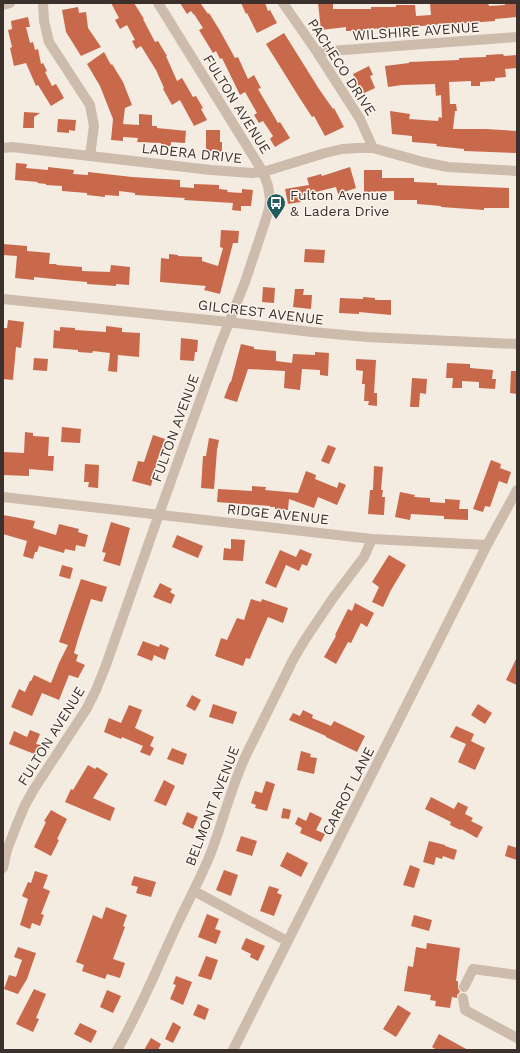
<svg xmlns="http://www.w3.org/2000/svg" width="520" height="1053" font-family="'Work Sans',sans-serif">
  <rect width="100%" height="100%" fill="#f4ebe1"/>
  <!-- building -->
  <path fill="#c8694b" d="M111,3H134L144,19H143L155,42L158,41L167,56H166L177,81L182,78L193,97L196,96L203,108L201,109L207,120L194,126L180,100L172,105L163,89L164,88L156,70L141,46L136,49L132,41L135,40L127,25L120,29L115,20L119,18Z
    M180,3H203L201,4L208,14L209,13L219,29L235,58L238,57L248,79L254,75L261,88L258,89L278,123L280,122L290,138L275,147L270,139L273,136L263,121L259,123L254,115L257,113L245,92L240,95L222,58L220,59L216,51L213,53L199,30L203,28L194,14V15L191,11L187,14Z
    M241,3H265L268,11L270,10L277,23L257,33L247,13L246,14Z
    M318,3H333V9H371V7H396V5H415L416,16L431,15L430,3H488L489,6L505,5L504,3H517V17L495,19V21L468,23L441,24L412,27H391V28L366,29V31H346V27L321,30Z
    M78,7L79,13L86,12L88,28L101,47L81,56L66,32L62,10Z
    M28,17L30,27H26L30,43L33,42L35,50L38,49L41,64L43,63L47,71L45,72L52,86L56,84L64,98L51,106L38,85L36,86L26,63L14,66L10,48L12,47L8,30L12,29L11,21Z
    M284,33L319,89L333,109L334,108L344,127L325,136L314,116L312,117L299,97L266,44Z
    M104,52L111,65L112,64L123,82L132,105L125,108L123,124L139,125V114L152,115V126H157V128L187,131H186L185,143L171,142V146H161V143L137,142L138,138L123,137V141L111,140L113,119L100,86L87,64Z
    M503,54L504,56L517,55V68L505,69L506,77L495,78V81L480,82V86H471V81L449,82L450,104H456L457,111H455L453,129H486L517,131V153L464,151V149L436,146L437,144L412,142V136L392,134L390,111L410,114L409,119L438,121L439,117L442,118L441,95L436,96L435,84L402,85L388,87L385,66L409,63V62L459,60V58L486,57V55Z
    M369,66L373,75L370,76L375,88L362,94L353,74Z
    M24,112L40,113L34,117V128H23Z
    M58,119L76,120L75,131L69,130V133L57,132Z
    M206,130H220V142H222V152L206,151Z
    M16,163L27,164L26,168L48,170V167L74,170L73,174L88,175V172L132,177L180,180V187L194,188V184L219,185V189L228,190L227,192L242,193V189L253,190L251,206H241V211L232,210L233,203L184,200L185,198L135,195V193L119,191V196L105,195V197L87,195V193L62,191V186L46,185V184L37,183L38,182L15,180Z
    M350,167L356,188L338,194L336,187L300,196L301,202L288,204L285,189L309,185L307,178L321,174L322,176Z
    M364,170H382V178H414V182L437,183V185L509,188V208H484V210L441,207V206L417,204V200H394V191L364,192Z
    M221,230L239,231L238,243H233L220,294L204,290L206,286L160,282L161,258L169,259V254L178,255V256L202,257V261L218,266L223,248L220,247Z
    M3,244L27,246V251L50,253L49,264H57L56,265L82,267V271L110,272L111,265L130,267L129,285L116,284V286L87,284V282L64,280L34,277V280L15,278L17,256L3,255Z
    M305,249L325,250L324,263L304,262Z
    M263,287L275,288L274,303L262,302Z
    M295,289H304L303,295H312L311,309L293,307Z
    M363,297L375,298V300H391V315L359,312V314L339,313L340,298L363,299Z
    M8,320L24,322L21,348L16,347L13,380L3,379L4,359H3V328H7Z
    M106,326L122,328V332L140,333L139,357L118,355L117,372L108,371L110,353L93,351L92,353L78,352V350L53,348L54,330L60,331V327L75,328V330L106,332Z
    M181,338L198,340L197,352H195L194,361L180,360Z
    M241,344L254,347V349L276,351V361L292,363L293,354L315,355V352L329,353L328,376L320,375V370L302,369L300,390L284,388L285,371L248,369L237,402L224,398L230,382H231Z
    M34,358L48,359L47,371L33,370Z
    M356,359L376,360L374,393H377V406L368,405L369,401H364L365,384H362L363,371L356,370Z
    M447,363L470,364V368L493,370L492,379H496L495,389L479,388V382L462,381V388H452L453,378H446Z
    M511,371H517V394L510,393Z
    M412,378L427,379L426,394L420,393L419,407H410Z
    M62,427L81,429L80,443L61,442Z
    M25,432L33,433V436L49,437L48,456H54L53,471L29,469V476L3,475V452L24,453Z
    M153,435L165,439L157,461L151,486L132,481L138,461L144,462Z
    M209,438L219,440L217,450L214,489L201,488L203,456H206Z
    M328,445L336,448L329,464L321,461Z
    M491,460L501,464L500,468L511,472L507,484L499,481L490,507L485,506L483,512L473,509Z
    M85,464L99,465L98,488L88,487L89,482H84Z
    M374,466L383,467L381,490H383L382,497H385L384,515L368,514L370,490H373Z
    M306,471L316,475L315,479L337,488L339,482L346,485L337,505L318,497L314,508L289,499L288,510L275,509V507H270V506L217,502L218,489L252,491V486L266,487L265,490L298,493Z
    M400,492L415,495L414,497L430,498V502L445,503V499L460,500L459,509H468V520L444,519V516L411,514L410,520L395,517Z
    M3,515L35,521L33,528L56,535L59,524L79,529L78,532L88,535L85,547L76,545L75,551L65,549L64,553L39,546L37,552H35L33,559L23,556L27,541L3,534Z
    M111,522L130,528L120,566L103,561L106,553L102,552Z
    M177,535L203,546L198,558L172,547Z
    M231,539L245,540L243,561L223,560L224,548L231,549Z
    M300,549L312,554L307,566L302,564L299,571L286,565L276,588L265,583L280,550L296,557Z
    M389,555L406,565L391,590L383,607L372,602L379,587L372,582Z
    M62,565L73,568L70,579L59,576Z
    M81,579L107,587L102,602L91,599L78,639L74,653L78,655L76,661L85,665L78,678L69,675L59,700L42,693L32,716L11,707L19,689L25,692L30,681H31L34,675L51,683L59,663L68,645L59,642Z
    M160,583L172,589L170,592L175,595L171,604L153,597Z
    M251,599L261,602L262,599L288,608L283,623L268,617L256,644L250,659L246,658L243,666L215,656L221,638L227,640L237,618L244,620Z
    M355,603L374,613L367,627L361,623L351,643L348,642L336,664L324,657L336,636L335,635L348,609L352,611Z
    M143,641L159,647L160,644L169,648L165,660L154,655L152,661L137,655Z
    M517,657V685L506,680Z
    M192,695L201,700L195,711L186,706Z
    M213,704L237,712L233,724L209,717Z
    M478,704L492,713L485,724L471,715Z
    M129,705L142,710L135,728L154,737L150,746L154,748L150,756L140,752L143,746L122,737L121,739L104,732L109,718L121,723Z
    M303,710L313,715L312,718L331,726L334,721L365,736L357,752L326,737V736L289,720L293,713L300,716Z
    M456,726L474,734L471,741L485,748L475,770L458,762L466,744L450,737Z
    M30,730L40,734L36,744L41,745L37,755L9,744L14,731L27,737Z
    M172,748L187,754L183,765L167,759Z
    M301,751L311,754L310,757L317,758L314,774L297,770Z
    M88,765L95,769L97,767L108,774L93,798L115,808L110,821L65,802L71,789L73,790Z
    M164,780L175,786L166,806L154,801Z
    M266,781L275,784L267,811L255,808L256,805L251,803L255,791L262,793Z
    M431,797L454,809L458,802L468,807L465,814L473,818L471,821L483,827L477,838L461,829L460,830L450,825L451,822L425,809Z
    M283,808L291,810L289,819L281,818Z
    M51,810L67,819L57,839L59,840L51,856L34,847L46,822L44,821Z
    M187,812L198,817L193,829L182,824Z
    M310,812L322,818L316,830L325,834L321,842L300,833L302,828L295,824L298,817L306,821Z
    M241,836L257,841L252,856L236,851Z
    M429,841L445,845V846L457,850L454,860L443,856L442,859L436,857L434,865L423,862Z
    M508,845L517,848V860L505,856Z
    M287,852L308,863L301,877L280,866Z
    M410,865L420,869L414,888L403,885Z
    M224,870L238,875L231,896L216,890Z
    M35,871L48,875L43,888L50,891L41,914L44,915L40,926L32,923L30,929L20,925L28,899L22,896L28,882L31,883Z
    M134,876L156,882L151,897L136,893L138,887L131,885Z
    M269,886L279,889L277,893L282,895L274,916L260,911Z
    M106,907L127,915L123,926L125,927L113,959L125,963L120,978L107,974L105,979L82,971L84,965L76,962L93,915L102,919Z
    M207,914L219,919L215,929L221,931L216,944L198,937Z
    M414,915L432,920L429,931L411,926Z
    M246,938L265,946L258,961L250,957L251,954L241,949Z
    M427,943L460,948L456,981H458V988L460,992L457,995V998L452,997L450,1008L435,1006L436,1001L430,1000L431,995L404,991L408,966L413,967L416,947L426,949Z
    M18,947L36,953L27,979L18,994L4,989L9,975L16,977L22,960L14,957Z
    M206,956L218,960L211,980L198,976Z
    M176,976L192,982L183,1005L170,999L176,985L173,984Z
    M34,989L46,994L36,1018L39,1019L33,1032L16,1024Z
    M107,990L121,996L113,1013L100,1007Z
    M198,1004L209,1009L205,1020L193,1015Z
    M398,1005L411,1013L396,1037L383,1029Z
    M173,1022L181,1027L173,1043L165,1039Z
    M80,1023L97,1031L91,1043L74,1034Z
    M439,1034L468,1050H437L432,1047Z
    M151,1038L161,1044L158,1050H144Z"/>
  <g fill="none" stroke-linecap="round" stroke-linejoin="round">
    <!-- minor -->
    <path stroke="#cdbbac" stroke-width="10" d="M43,3L44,21L49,42L90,105L94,126L90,156
      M283,3L317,52L360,119L373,148
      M3,5L10,3
      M317,52L517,37
      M3,148L12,147L211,170L252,173L263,172L325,153L342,149L357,148H373L423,162L448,167L517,171
      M3,299L219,321L312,332L367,337L517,344
      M3,497L372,539L487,545L517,490
      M3,868L7,850L17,824L25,805L34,789L87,708L96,690L106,665L159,514L220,345L245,282L265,222L269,209L270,199L268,186L263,172L237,130L158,3
      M194,891L287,941
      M464,987L473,969L517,975
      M463,998L465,1010L517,1038
      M117,1050C140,1011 157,968 176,927C188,901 202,876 212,850C224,818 232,784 247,753L294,658L306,638L333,598L364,557L372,539
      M233,1050L487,545"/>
  </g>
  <!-- icons -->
  <defs>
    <symbol id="bus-pin" viewBox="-11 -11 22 30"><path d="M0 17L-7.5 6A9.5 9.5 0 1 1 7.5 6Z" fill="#1f5a5e" stroke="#fbf5ee"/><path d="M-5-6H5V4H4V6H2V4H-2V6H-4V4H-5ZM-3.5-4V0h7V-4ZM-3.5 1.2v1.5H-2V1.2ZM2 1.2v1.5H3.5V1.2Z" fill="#fff"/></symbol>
  </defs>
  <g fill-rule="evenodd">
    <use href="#bus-pin" x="265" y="192" width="22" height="30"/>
  </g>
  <g text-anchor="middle" stroke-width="3" stroke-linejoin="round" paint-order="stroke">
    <!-- street labels -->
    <g font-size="14" fill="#3b302b" stroke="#fbf5ee">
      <text transform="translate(416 31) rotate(-4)" y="5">WILSHIRE AVENUE</text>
      <text transform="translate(342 67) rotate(57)" y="5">PACHECO DRIVE</text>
      <text transform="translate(237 104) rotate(58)" y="5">FULTON AVENUE</text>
      <text transform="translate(192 153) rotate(6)" y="5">LADERA DRIVE</text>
      <text transform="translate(261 312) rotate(7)" y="5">GILCREST AVENUE</text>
      <text transform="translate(175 428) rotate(-70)" y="5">FULTON AVENUE</text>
      <text transform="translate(278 514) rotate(6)" y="5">RIDGE AVENUE</text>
      <text transform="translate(51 736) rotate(-58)" y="5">FULTON AVENUE</text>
      <text transform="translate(348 791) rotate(-63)" y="5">CARROT LANE</text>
      <text transform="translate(212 806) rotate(-69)" y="5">BELMONT AVENUE</text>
    </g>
    <!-- poi labels -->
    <g font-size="14" fill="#3b302b" stroke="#fbf5ee" text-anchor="start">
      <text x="290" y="200">Fulton Avenue<tspan x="290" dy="16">&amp; Ladera Drive</tspan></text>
    </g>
  </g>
  <!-- border -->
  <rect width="520" height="1053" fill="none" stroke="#3b302b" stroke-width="8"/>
</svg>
